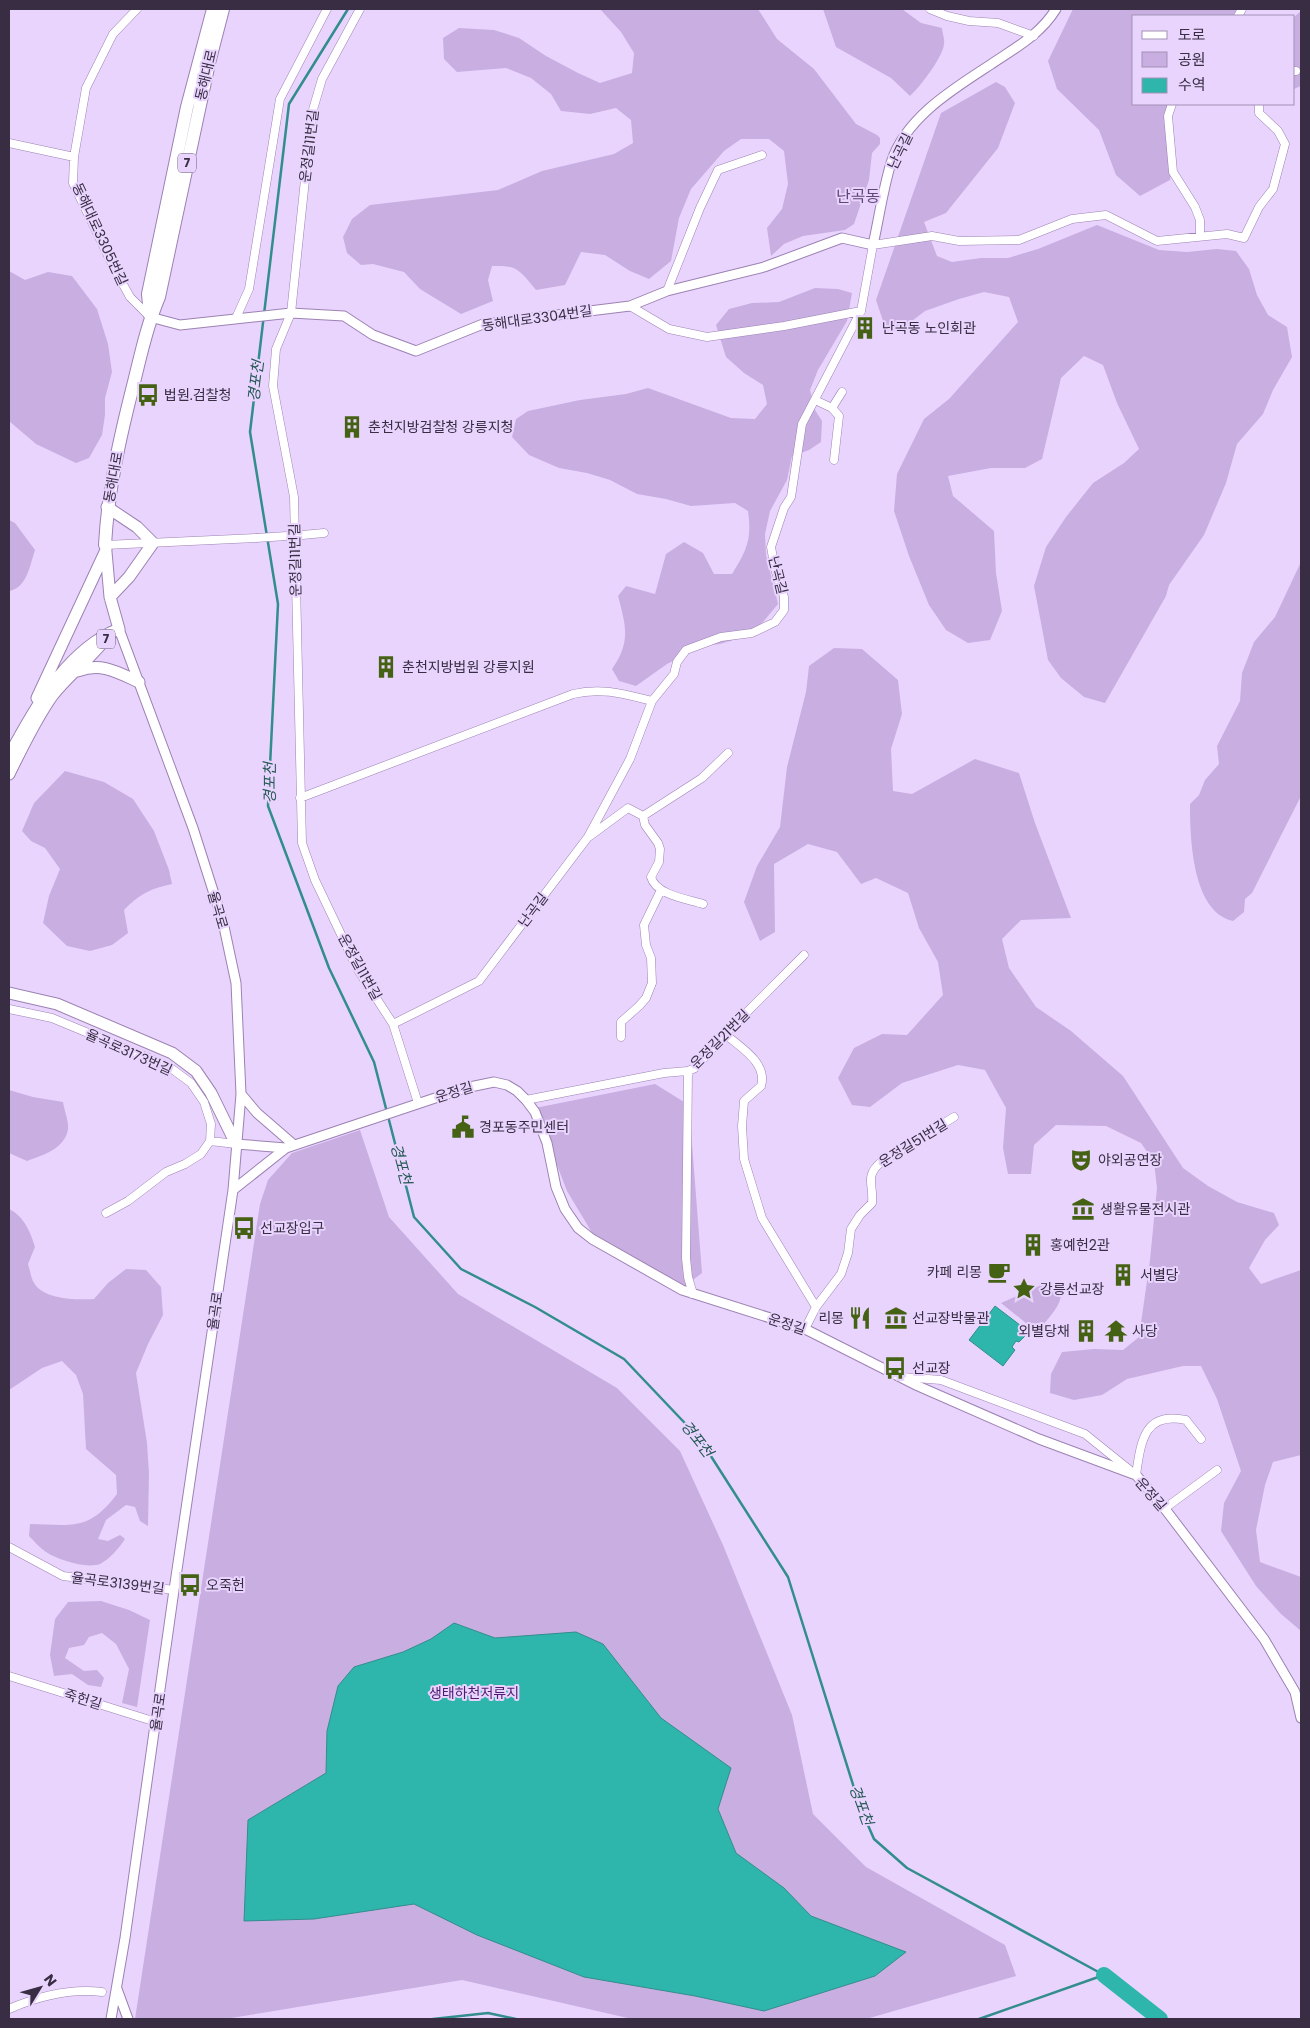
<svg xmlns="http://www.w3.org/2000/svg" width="1310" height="2028" font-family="Poppins,'Noto Sans KR',sans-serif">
  <rect width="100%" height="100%" fill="#e9d4fe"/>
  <!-- green -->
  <path fill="#c9aee2" d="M600,9H758L777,39L814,69L856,124L877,135L880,138V144L872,153L869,180L854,224L845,230L803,236L784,244L771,256L767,228L782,209L788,184L784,151L769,139H741L724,151L691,189L679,218L671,261L649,279L630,271L605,255L581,252L565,285L536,290C519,270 518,265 492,266L488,280L493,301L461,314L420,289L404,272L373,264L361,265L347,253L343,237L352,219L370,205L498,190L542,171L614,154L633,143L631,120L616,108L590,114L561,111L551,94L531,78L506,68L457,72L444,59L443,38L459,28L494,30L519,38L546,56L578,73L600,83L632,73L634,53L621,32Z
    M823,9H902L921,23L942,28C942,33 945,39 944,44C943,57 920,87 910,96L891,78L836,47Z
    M1073,9H1240L1234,16H1134V104H1172L1167,129L1173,166L1170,180L1140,196L1116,175L1099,130L1057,89L1048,61Z
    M1301,11V86L1294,89V17Z
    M996,82L1005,87L1015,103L998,148L946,213L924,222L937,256L952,262L981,258H1008L1038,249L1097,225L1159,250L1187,252L1217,249L1236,251L1249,269L1257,295L1268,315L1287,327L1292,357L1273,390L1263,414L1237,444L1226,483L1204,535L1169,585L1166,596L1105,703L1084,697L1061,678L1048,660L1034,586L1046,547L1066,517L1093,483L1124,463L1139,449L1117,403L1103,365L1084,356L1061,378L1042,459L1025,468H991L948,476L953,496L994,531L996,573L1002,611L990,640L968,643L946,630L929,605L909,556L894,511L897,474L924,419L949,399L1018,322L1009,297L984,292L959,299L925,311L899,331L886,330L876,300L941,113Z
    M9,271L25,280L48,272L72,276L97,309L108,344L112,372L105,398V415L102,435L89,458L76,463L36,444L9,421Z
    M815,288L838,289L852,293L847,321L818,370L810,390L815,410L822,421L821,442L809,450L792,456L787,480L770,511L765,534L766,555L778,604L753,634L720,644L703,646L667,664L636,686L619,681L612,669C631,642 626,626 618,596L626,586L655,594L666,554L684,542L703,553L714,574H732C747,550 752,539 748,511L735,503L691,506L666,499L637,494L610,480L587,473L559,468L529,455L512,437L516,419L528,411L580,400L626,394L648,388L731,418L755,419L767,404L763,385L744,373L726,357L716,325L729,309L752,303L779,302Z
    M9,520L15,523L35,550C30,565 27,588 9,591Z
    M1301,562V796L1252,893L1245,899L1244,912L1233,921C1192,912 1190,838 1190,804L1199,795L1205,780L1219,764L1217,746L1240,701L1242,673L1254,642L1275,617Z
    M834,648L862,649L898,680L902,714L891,749L893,791L912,794L975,759L1019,773L1035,823L1071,918L1021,920L1002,939L1009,968L1036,1007L1071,1031L1123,1076L1183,1168L1208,1186L1237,1202L1274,1213L1279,1225L1265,1240L1249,1268L1261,1284L1301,1270V1455L1273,1462L1265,1485L1256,1530L1260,1562L1301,1577V1631L1281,1614L1256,1586L1221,1531L1224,1503L1241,1471L1217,1399L1201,1366H1183L1127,1379L1102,1395L1074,1400L1050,1393L1051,1374L1062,1352L1094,1349L1123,1350L1139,1337L1150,1260L1157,1188L1154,1162L1141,1143L1106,1126L1056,1125L1034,1145L1031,1174H1008L1003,1148L1006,1108L985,1070L958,1065L902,1083L870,1107L852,1105L838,1078L854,1048L882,1034L907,1035L943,995L938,962L919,928L908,893L876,878L861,884L837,852L808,844L774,864L775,932L760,941L744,902L757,866L780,827L787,767L806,692L809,666Z
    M65,771L104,782L133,799L154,831L169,870L172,884C151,888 138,895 124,910L128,933L112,945L90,951L67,946L43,923L49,896L60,869L45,848L31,841L22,831L34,803Z
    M655,1084L689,1105L702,1273L685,1286L597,1241L567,1191L535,1108Z
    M9,1090L33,1097L63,1102C64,1110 69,1121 68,1129C65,1149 43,1155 27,1161L9,1153Z
    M360,1130L389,1217L458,1294L617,1388L680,1451L723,1545L792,1715L813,1814L866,1867L1005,1945L1016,1976L866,2019H632L462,1980L225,2019H135L260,1204L268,1180L292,1153Z
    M9,1209C24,1216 31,1233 35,1247L28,1264C30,1270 31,1278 34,1283C44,1300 77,1300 94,1299L108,1283L126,1269L146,1270L161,1287L163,1315L148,1344L136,1373L147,1443L149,1473L148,1526L140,1521L135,1507L126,1505L106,1520L98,1539L108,1541L120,1535L125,1539C119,1548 110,1559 100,1564C86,1569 58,1560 46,1552C40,1548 34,1541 29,1536L30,1524C73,1525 89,1531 117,1494L116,1475L86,1449L83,1394L76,1375L62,1361L42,1368L9,1390Z
    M1048,1282C1078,1291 1047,1319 1037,1332L1001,1303Z
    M101,1601L129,1610L150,1620L137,1707L122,1703L129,1669L116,1644L102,1633L89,1637L84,1645L69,1648L65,1658L84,1671L97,1670L104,1678L101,1687L88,1685L72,1674L54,1676L50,1655L55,1619L68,1602Z"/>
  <!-- water -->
  <path fill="#2fb6ac" stroke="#328d8c" d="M995,1306L1029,1332L1019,1342L1016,1341L1012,1347L1015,1350L1003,1366L969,1340Z
    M454,1623L495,1638L576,1632L603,1644L661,1718L731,1768L718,1809L736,1853L784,1888L811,1916L906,1952L875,1976L764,2011L695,1996L584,1977L477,1935L414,1904L314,1919L244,1921L248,1820L326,1773L327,1731L338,1686L354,1667L403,1652L431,1639Z"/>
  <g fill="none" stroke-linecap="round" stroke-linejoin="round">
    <!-- stream -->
    <path stroke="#328d8c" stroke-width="2.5" d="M348,9L289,104L250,432L278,604L268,806L329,968L374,1062L414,1217L461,1269L535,1307L624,1359L700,1439L788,1577L860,1807L874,1839L907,1868L1104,1975
      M433,2019L488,2013L516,2019
      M979,2019L1104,1975"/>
    <!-- river -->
    <path stroke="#2fb6ac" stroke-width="16" d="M1104,1975L1160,2019"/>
    <defs>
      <path id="minor" d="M137,9L113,34L86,88L74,157L73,183L114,268L130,297L149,316
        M360,9L322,79L312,113L291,313L276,349L273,386L294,497L302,843L315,880L358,970L393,1024L418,1103
        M930,9L947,16L969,21L998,23L1034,36
        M1238,16L1242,9
        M1294,71H1296
        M1172,104L1168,116L1173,172L1195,207L1200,220V236
        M9,143L74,157
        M667,291L700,208L718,170L762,155
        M630,306L669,329L707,337L784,326L861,311
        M236,318L249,289L280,99L327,9
        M815,400L832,408L839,416L834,460
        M832,408L842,392
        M302,535L324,533
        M105,545L256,538
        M300,798L573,694C601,687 624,694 652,701
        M643,816L645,825L658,843L660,849L659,862L651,877C656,895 687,899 703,904
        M590,836L628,808L643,816L702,778L728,753
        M9,1009L52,1018L168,1066L191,1083L204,1102L211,1124L210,1141L236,1144
        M393,1024L479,981L588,837L630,759L652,701L674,674L677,662L686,650L721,637L752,633L775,622L784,610V597L775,569L771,547L784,508L791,497L802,424L861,311L873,245L932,236L959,241L1019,240L1072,219L1106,215L1157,241L1227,234L1244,238L1259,207L1273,189L1285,144L1278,131L1259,113V104
        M725,1034C740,1047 768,1063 761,1086L744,1101L742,1126L744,1159L762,1218L816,1307
        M621,1037V1022L639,1006L646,998L652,983L651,958L646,945L644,925L661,890
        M688,1071L686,1258L688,1277L693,1294
        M526,1100L664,1073L688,1071L695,1068L725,1034L804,955
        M106,1213L128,1201L166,1172L185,1164L201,1154L210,1141
        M805,1329L816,1307L841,1274L848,1253L851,1229L860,1215L872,1203C874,1184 864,1177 881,1162L954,1117
        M902,1377L941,1380L1085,1434L1136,1475C1141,1441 1144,1411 1186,1420L1201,1439
        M1164,1509L1217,1470
        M9,1547L63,1576L174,1590
        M9,1676L156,1722
        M9,2009C39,1996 69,1988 102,1992"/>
      <path id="tertiary" d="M150,317L180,325L291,313L344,316L373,335L416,351L483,324L630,306L667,291L764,267L842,238L873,245C879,218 883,189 891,163C905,118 953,89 990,65C1015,48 1040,35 1056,9
        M241,1094L257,1113L294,1145
        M236,1144L286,1148L465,1088L494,1082L507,1085L517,1091L526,1100L535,1112L547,1143L556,1187L565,1209L578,1228L592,1239L682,1290L805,1329L918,1386L1039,1439L1136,1475L1162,1505L1264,1639L1295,1692L1301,1718
        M233,1190L286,1148
        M117,1989L128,2019
        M111,2019L125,1938L174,1590L233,1190L241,1094L236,983L223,922L193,828L119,629"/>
      <path id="primary" d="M107,507L137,527L153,543L129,577L110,597
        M106,552L110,597L119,629L110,633
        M78,671C101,662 117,672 139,682
        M37,698L106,550
        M9,756C33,711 63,657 110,633C93,657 70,673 52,696C35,720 22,748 9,774
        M9,993L57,1004L172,1053L196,1071L211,1093L236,1144"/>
      <path id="trunk" d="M150,315L148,294L187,107L213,9
        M105,545C108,489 120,437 134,382C141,354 147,325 159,297L209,63L223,9"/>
    </defs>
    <!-- minor casing -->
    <use href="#minor" stroke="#9c82b3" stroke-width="9"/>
    <!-- tertiary casing -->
    <use href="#tertiary" stroke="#9c82b3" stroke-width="11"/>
    <!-- primary casing -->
    <use href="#primary" stroke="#9c82b3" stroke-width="13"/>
    <!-- trunk casing -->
    <use href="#trunk" stroke="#9c82b3" stroke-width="14"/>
    <!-- minor -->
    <use href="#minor" stroke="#fff" stroke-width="8"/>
    <!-- tertiary -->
    <use href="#tertiary" stroke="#fff" stroke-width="9"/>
    <!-- primary -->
    <use href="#primary" stroke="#fff" stroke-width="11"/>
    <!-- trunk -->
    <use href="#trunk" stroke="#fff" stroke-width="12"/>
    <defs>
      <path id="minor-bridge" d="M256,538L302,535"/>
    </defs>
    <!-- minor-bridge casing -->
    <use href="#minor-bridge" stroke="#9c82b3" stroke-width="9" stroke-linecap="butt"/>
    <!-- minor-bridge -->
    <use href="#minor-bridge" stroke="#fff" stroke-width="8"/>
  </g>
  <!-- icons -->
  <defs>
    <symbol id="building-bare" viewBox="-9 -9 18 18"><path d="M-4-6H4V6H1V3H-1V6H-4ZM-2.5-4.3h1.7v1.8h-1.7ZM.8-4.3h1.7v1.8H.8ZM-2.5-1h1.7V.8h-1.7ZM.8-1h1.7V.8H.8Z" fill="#456214" stroke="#e9d4fe" stroke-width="2.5" paint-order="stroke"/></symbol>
    <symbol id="bus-bare" viewBox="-9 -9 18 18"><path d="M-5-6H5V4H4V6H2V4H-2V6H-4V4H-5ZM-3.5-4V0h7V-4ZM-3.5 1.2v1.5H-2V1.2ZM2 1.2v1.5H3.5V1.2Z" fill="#456214" stroke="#e9d4fe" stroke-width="2.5" paint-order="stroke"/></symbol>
    <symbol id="civic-bare" viewBox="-9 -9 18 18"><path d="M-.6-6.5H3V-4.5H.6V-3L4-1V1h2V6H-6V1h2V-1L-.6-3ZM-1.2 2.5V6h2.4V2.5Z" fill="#456214" stroke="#e9d4fe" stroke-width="2.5" paint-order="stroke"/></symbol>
    <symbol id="theatre-bare" viewBox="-9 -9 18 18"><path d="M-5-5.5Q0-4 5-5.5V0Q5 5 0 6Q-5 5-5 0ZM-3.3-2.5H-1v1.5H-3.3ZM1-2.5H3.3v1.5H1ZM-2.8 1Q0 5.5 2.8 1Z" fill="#456214" stroke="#e9d4fe" stroke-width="2.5" paint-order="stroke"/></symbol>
    <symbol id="museum-bare" viewBox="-9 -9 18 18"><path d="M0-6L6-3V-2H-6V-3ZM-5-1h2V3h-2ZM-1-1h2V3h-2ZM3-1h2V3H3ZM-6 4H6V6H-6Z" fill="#456214" stroke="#e9d4fe" stroke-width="2.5" paint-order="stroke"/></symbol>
    <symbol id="cafe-bare" viewBox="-9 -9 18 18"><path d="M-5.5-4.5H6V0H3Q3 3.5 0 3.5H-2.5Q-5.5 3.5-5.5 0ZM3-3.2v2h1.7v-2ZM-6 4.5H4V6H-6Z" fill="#456214" stroke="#e9d4fe" stroke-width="2.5" paint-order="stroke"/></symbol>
    <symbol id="sight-bare" viewBox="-9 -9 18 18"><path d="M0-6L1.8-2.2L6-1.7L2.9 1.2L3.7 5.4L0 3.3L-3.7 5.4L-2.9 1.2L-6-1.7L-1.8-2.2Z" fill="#456214" stroke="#e9d4fe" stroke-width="2.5" paint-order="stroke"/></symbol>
    <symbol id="restaurant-bare" viewBox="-9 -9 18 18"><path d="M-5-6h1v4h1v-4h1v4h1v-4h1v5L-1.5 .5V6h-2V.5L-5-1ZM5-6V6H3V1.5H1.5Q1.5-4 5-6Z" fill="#456214" stroke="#e9d4fe" stroke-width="2.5" paint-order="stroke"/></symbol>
    <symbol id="temple-bare" viewBox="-9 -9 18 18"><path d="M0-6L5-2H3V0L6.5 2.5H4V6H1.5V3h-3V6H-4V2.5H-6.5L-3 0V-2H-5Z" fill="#456214" stroke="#e9d4fe" stroke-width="2.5" paint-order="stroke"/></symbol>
  </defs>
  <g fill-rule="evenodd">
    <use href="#building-bare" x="849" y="312" width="32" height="32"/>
    <use href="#bus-bare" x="132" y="379" width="32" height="32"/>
    <use href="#building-bare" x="336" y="411" width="32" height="32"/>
    <use href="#building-bare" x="370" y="651" width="32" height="32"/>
    <use href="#civic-bare" x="447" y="1111" width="32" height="32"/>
    <use href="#theatre-bare" x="1065" y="1144" width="32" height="32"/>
    <use href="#museum-bare" x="1067" y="1193" width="32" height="32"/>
    <use href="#bus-bare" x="228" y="1212" width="32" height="32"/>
    <use href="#building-bare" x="1017" y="1229" width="32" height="32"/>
    <use href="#cafe-bare" x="983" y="1256" width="32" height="32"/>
    <use href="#building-bare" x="1107" y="1259" width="32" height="32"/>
    <use href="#sight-bare" x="1008" y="1273" width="32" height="32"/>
    <use href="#restaurant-bare" x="844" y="1302" width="32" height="32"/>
    <use href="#museum-bare" x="880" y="1302" width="32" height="32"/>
    <use href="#building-bare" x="1070" y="1315" width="32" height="32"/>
    <use href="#temple-bare" x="1100" y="1315" width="32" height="32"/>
    <use href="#bus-bare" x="879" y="1352" width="32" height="32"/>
    <use href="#bus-bare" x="174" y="1569" width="32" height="32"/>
  </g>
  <g text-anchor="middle" stroke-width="4" stroke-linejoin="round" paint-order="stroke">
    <!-- shield labels -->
    <g fill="#e9d4fe" stroke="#6d5f7a" stroke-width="1">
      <rect x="178" y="153.5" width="18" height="19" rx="4"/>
      <rect x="97" y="629.5" width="18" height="19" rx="4"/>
    </g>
    <g font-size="12" font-weight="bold" fill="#382d42">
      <text x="187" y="167">7</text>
      <text x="106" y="643">7</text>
    </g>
    <!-- street labels -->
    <g font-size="14" fill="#382d42" stroke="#e9d4fe">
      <text transform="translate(206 75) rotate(-77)" y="5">동해대로</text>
      <text transform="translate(309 146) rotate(-83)" y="5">운정길11번길</text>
      <text transform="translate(900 151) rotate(-64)" y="5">난곡길</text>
      <text transform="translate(100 234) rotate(65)" y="5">동해대로3305번길</text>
      <text transform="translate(537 318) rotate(-8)" y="5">동해대로3304번길</text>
      <text transform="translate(113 477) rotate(-80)" y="5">동해대로</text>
      <text transform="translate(295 560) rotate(-91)" y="5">운정길11번길</text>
      <text transform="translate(778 575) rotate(76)" y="5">난곡길</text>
      <text transform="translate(218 910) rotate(74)" y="5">율곡로</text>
      <text transform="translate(533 910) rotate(-53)" y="5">난곡길</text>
      <text transform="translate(360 967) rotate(61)" y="5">운정길11번길</text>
      <text transform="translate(720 1039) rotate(-45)" y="5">운정길21번길</text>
      <text transform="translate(129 1052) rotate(24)" y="5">율곡로3173번길</text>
      <text transform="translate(454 1092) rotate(-17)" y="5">운정길</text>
      <text transform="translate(913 1143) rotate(-32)" y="5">운정길51번길</text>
      <text transform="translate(215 1311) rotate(-82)" y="5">율곡로</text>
      <text transform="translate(787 1324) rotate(18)" y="5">운정길</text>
      <text transform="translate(1151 1494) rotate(49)" y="5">운정길</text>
      <text transform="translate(118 1583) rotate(7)" y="5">율곡로3139번길</text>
      <text transform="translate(83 1699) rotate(17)" y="5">죽헌길</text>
      <text transform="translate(158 1712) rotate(-82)" y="5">율곡로</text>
    </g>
    <!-- poi labels -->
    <g font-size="14" fill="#382d42" stroke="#e9d4fe" text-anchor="start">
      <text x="882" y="333">난곡동 노인회관</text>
      <text x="164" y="400">법원.검찰청</text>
      <text x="368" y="432">춘천지방검찰청 강릉지청</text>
      <text x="402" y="672">춘천지방법원 강릉지원</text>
      <text x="479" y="1132">경포동주민센터</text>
      <text x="1098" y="1165">야외공연장</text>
      <text x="1100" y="1214">생활유물전시관</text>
      <text x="260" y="1233">선교장입구</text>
      <text x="1050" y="1250">홍예헌2관</text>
      <text x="982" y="1277" text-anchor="end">카페 리몽</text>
      <text x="1140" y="1280">서별당</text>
      <text x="1040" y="1294">강릉선교장</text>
      <text x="844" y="1323" text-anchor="end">리몽</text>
      <text x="912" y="1323">선교장박물관</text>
      <text x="1070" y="1336" text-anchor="end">외별당채</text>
      <text x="1132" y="1336">사당</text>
      <text x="912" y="1373">선교장</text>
      <text x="206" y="1590">오죽헌</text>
    </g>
    <!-- park labels -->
    <g font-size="14" fill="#4f1b71" stroke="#e9d4fe">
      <text x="474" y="1698">생태하천저류지</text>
    </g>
    <!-- water labels -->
    <g font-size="15" font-style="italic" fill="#235854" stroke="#e9d4fe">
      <text transform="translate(256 381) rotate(-83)" y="5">경포천</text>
      <text transform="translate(270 783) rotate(-90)" y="5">경포천</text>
      <text transform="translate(401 1164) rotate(75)" y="5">경포천</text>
      <text transform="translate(697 1439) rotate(52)" y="5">경포천</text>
      <text transform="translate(861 1805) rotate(70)" y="5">경포천</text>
    </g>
    <!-- quarter labels -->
    <g font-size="16" fill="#604875" stroke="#e9d4fe">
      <text x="858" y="202">난곡동</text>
    </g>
  </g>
  <!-- border -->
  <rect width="1310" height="2028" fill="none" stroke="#382d42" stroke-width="20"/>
  <!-- legend -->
  <rect x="1132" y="15" width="162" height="90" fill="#e9d4fe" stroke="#a291b3"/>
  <rect x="1142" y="31" width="25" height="8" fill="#ffffff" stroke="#a291b3"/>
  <text x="1178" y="40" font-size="15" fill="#382d42">도로</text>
  <rect x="1142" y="52" width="25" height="15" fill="#c9aee2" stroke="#a291b3"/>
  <text x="1178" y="65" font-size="15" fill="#382d42">공원</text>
  <rect x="1142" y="78" width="25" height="15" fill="#2fb6ac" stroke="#a291b3"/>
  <text x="1178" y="90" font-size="15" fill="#382d42">수역</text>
  <!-- north arrow -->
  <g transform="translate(40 1988) rotate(53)" stroke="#e9d4fe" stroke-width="4" paint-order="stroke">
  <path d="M0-4L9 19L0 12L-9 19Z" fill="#382d42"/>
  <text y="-8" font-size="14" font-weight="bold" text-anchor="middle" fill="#382d42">N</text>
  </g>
</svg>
